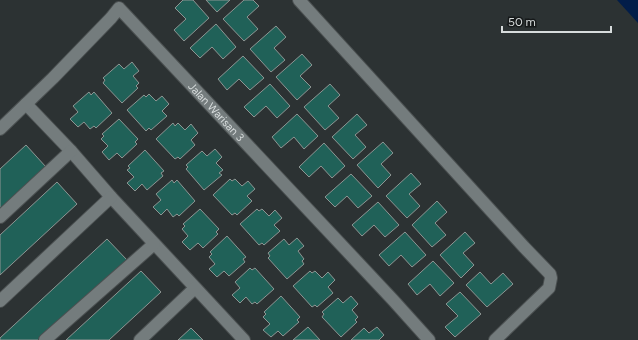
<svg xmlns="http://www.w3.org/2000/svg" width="638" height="340" font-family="Figtree,sans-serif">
  <rect width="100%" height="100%" fill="#2c3233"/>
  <!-- water -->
  <path fill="#021d49" d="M617,0H638V23Z"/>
  <!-- building -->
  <path fill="#206158" stroke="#8d9593" d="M183,0H193L209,18L184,41L174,30L186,19L175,8Z
    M206,0H230L217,12Z
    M244,0H253L259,6L247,17L258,29L244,41L223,19Z
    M216,24L236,47L223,59L212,47L200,58L190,48Z
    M276,26L286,37L274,48L285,60L271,72L250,49Z
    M302,54L312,65L300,76L311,87L297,100L276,77Z
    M243,56L264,78L250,90L239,79L227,90L218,79Z
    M132,62L139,71L133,76L139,83L136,86L138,88L122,103L103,83L105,80L103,78L119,64L124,69Z
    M270,84L290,106L277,118L266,106L254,117L244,107Z
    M330,84L340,95L328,106L339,118L325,130L304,107Z
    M89,92L91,95L94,92L112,113L96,128L94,126L90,129L84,122L78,127L70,119L78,112L73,106Z
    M149,94L156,101L162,96L169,104L162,111L167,116L151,130L149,128L146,131L127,110L144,95L146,97Z
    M297,114L318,136L304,149L294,137L281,148L272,137Z
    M357,114L367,125L355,135L366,147L353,159L332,137Z
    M119,119L138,139L135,142L137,144L122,158L117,153L109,160L102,152L108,146L101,139L104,136L102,134Z
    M173,123L175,126L178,123L185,130L191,124L198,133L191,140L195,145L180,159L178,157L175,159L156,139Z
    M383,142L393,153L381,164L391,175L378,188L357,165Z
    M324,143L345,166L332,178L321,166L309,177L299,167Z
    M26,145L46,167L0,209V169Z
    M215,149L222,157L216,163L223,170L219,173L222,175L204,190L186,169L188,167L186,165L202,151L207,156Z
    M145,150L164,171L161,173L163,176L147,190L142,184L135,191L127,183L134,177L127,170L130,168L128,166Z
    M411,173L421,184L409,194L420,206L407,218L386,196Z
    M351,174L372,196L358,208L347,196L335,207L325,197Z
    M230,179L232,181L235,179L242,186L248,181L255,189L247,196L252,201L237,215L235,213L232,215L213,195Z
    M172,180L174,183L177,180L195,201L179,216L177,214L173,217L167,209L161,215L153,207L161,200L156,194Z
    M57,182L77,204L0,275V235Z
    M437,201L447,212L435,223L446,235L432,247L412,225Z
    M378,202L399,225L385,237L374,225L362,236L352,225Z
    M200,209L219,229L216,232L218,234L203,248L198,243L190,250L182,242L188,236L182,229L185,226L183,224Z
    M257,209L259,211L262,209L269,216L275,210L282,218L274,225L280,231L264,245L262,243L259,245L240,224Z
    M405,232L426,255L412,267L401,255L389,266L379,255Z
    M465,232L475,243L463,253L474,265L461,278L440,255Z
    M227,236L246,257L243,259L245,262L229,276L224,271L217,277L209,269L215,264L209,257L212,254L210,252Z
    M297,238L304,246L298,251L304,259L302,261L304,264L287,279L268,258L270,256L268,253L284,239L289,245Z
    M107,239L127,260L41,340H0V338Z
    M433,261L454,283L440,296L430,284L417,295L408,284Z
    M250,268L252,270L255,268L274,289L257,304L255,302L252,304L246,297L240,303L232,295L240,288L235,282Z
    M141,271L161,292L109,340H66Z
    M310,271L312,273L315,271L322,278L328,272L335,280L328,287L333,293L317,307L315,305L312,307L293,286Z
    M480,272L491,284L503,273L513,284L487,307L466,285Z
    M460,292L481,314L455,337L445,327L458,316L446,304Z
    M281,296L300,317L297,320L299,322L283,336L278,331L271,337L263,330L270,324L263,317L266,314L264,312Z
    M351,296L358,304L352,310L358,317L355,320L357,322L341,337L322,317L324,314L322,312L338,298L343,303Z
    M308,327L320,340H293Z
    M377,327L384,335L379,340H351L364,328L369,333Z
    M191,328L203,340H178Z"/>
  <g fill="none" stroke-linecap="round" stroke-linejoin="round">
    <defs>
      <g id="minor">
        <path d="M299,0L524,247L550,274L551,278L549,288L495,340"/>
        <path d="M26,104L71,151L111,197L244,340"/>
        <path id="s1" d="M0,129L53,78L111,18L119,8L393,300L429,340"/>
        <path d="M0,217L71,151"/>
        <path d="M0,301L111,197"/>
        <path d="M45,340L154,244"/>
        <path d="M140,340L195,288"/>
      </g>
    </defs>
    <!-- minor casing -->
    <use href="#minor" stroke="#4b5051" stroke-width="14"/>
    <!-- minor -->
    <use href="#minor" stroke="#747c7d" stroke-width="12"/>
  </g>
  <g text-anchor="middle" stroke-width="3.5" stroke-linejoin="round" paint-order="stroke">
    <!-- street labels -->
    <g font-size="11" fill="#d7dcdc" stroke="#16191a">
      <text dy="4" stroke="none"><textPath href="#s1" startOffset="312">Jalan Warisan 3</textPath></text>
    </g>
  </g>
  <!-- scale -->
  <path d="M502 26v6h109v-6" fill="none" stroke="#d7dcdc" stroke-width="2"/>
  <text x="508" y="26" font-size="12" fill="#d7dcdc" stroke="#16191a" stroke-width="3" paint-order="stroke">50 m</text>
</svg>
